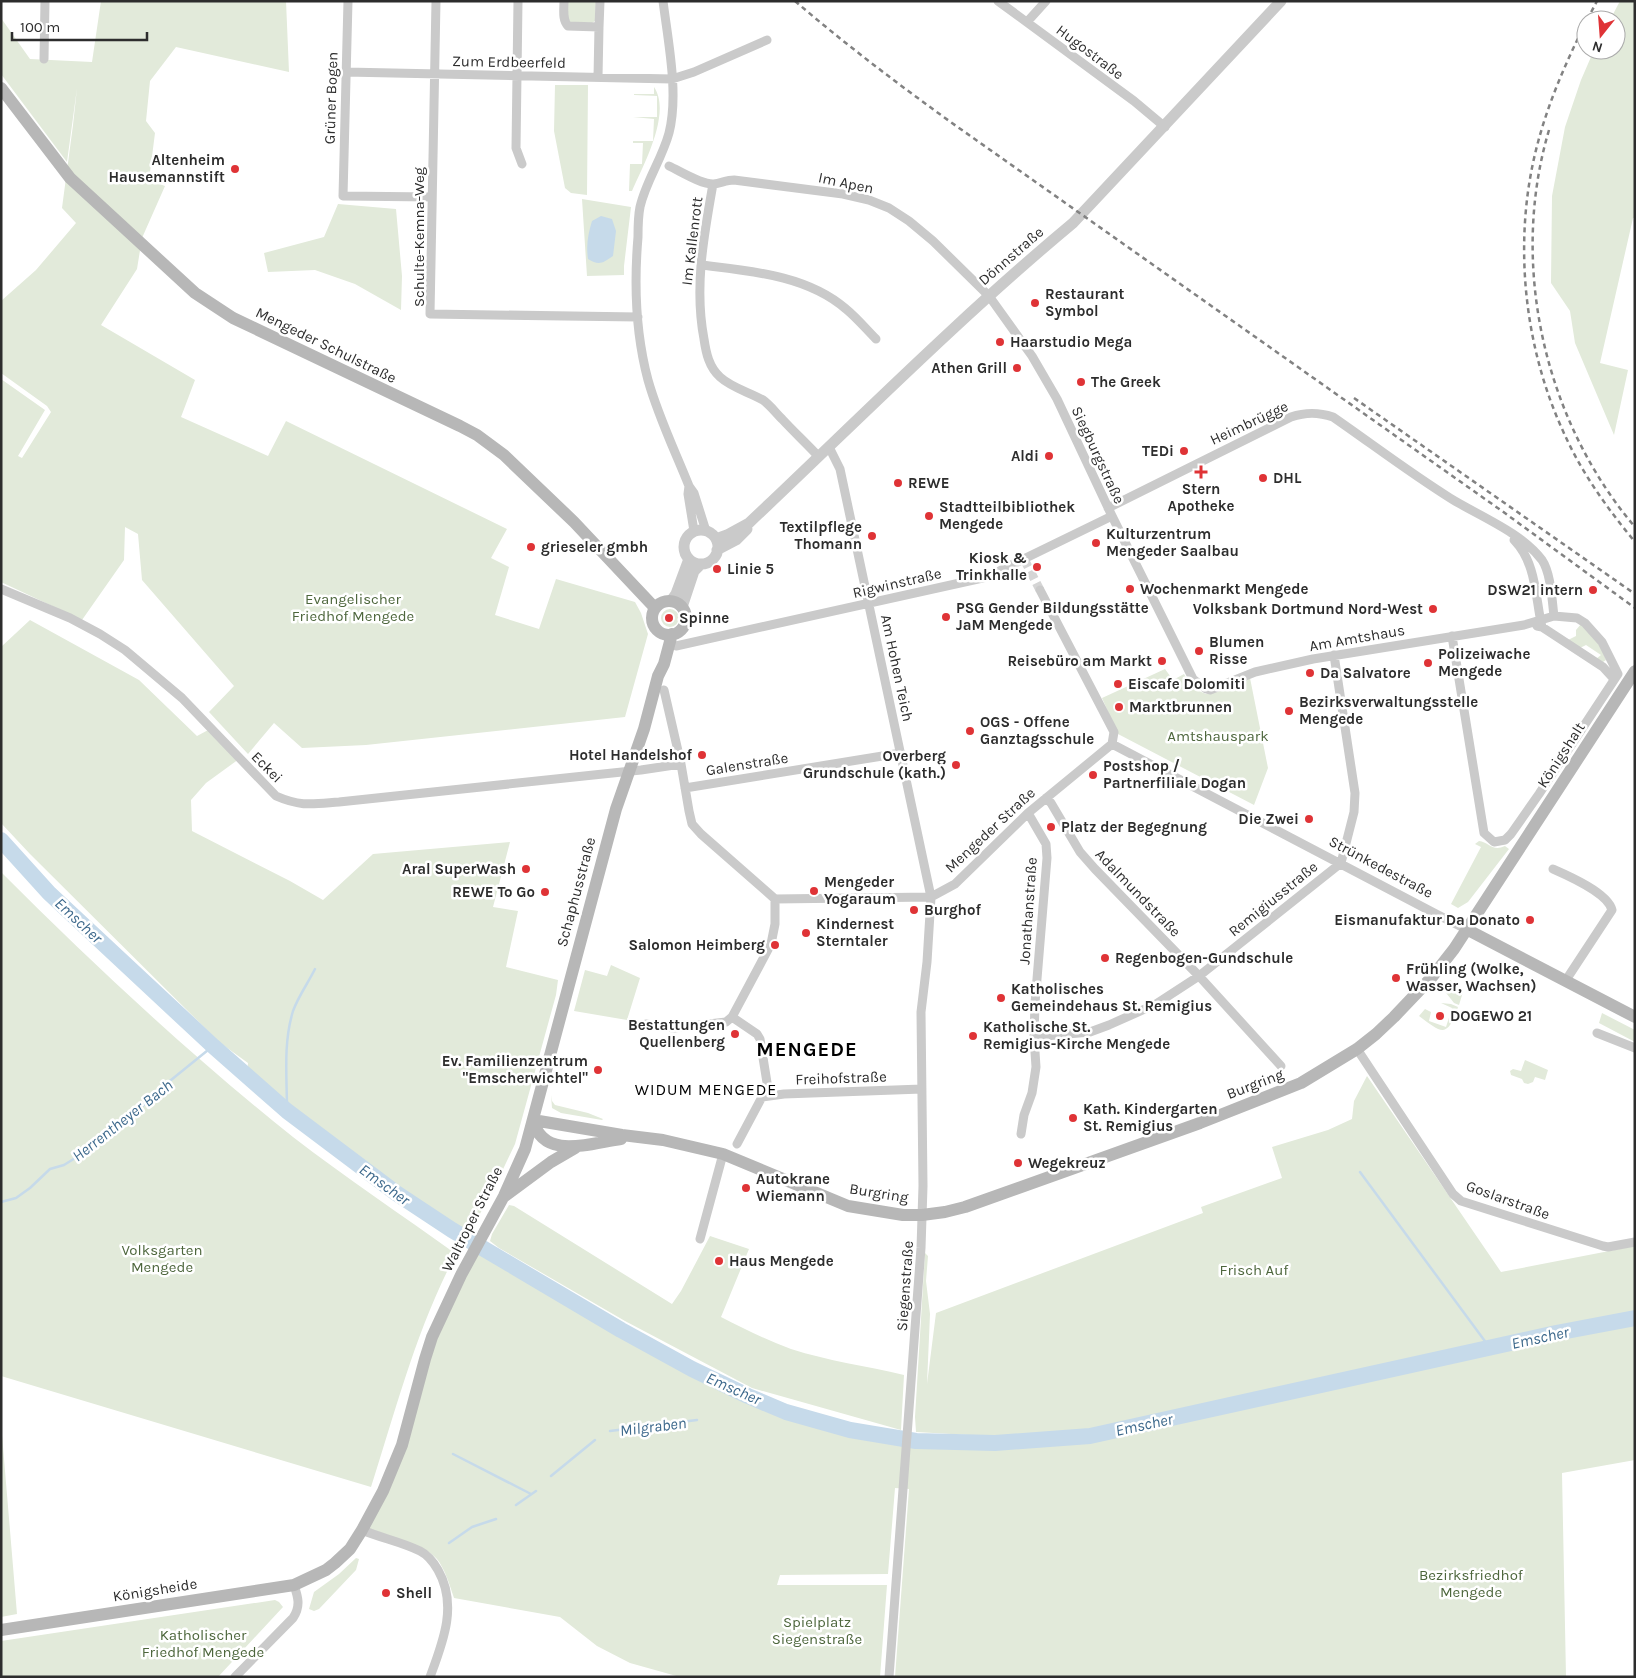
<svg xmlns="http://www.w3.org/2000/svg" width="1636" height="1678" font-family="Karla,sans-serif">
  <rect width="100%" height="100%" fill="#fff"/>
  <!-- green -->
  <path fill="#e2eada" d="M101,1H286L289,72L176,47L150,81L146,121L155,133L149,180L165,186L142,238L137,269L101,325L195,380L181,417L268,456L286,421L507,529L491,558L509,567L495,615L539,629L556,579L635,602L641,613L648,634L625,717L366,745L302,748L274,723L248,754L209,712L234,686L142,580L138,534L125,527L124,560L82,620L1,582V379L45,410L18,456L22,458L51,412L47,406L1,373V301L36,270L76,223L62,208L73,125L77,88L67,162L1,74V18L30,59L92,62Z
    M568,1H596L595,21L592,23L570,22L568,18Z
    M1620,1H1635V218H1633L1600,363L1628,370L1614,435L1575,343L1570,311L1551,283L1552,196L1565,127L1581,80L1594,50H1616V20H1610Z
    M555,85H588L587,195L571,193L565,188L554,131Z
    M654,87C672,113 643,166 632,191H629L630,164H642L643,143H633V141H653L654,119L633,117H657V96L634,95V94H654Z
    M582,199L631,207L624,266V275L587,276Z
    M338,204L396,209L402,276L401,310L355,284L315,270L268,272L264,253L324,237Z
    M661 618a9 9 0 1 1 18 0a9 9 0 1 1-18 0Z
    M30,620L139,680L197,736L210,729L239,759L206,783L191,800L192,831L290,881L323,900L373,854L510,842L493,907L518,911L506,967L558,980L556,995L515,1144L496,1184L468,1236L300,1115L247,1072L248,1063L219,1042L30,854L1,823V647Z
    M1581,624L1600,645L1606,660L1603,662L1596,659L1601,655L1586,645L1580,648L1568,640L1576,636V630Z
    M1165,669L1173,680L1184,674L1192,688L1206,694L1250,678L1268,768L1254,805L1118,734L1102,698Z
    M1479,841C1489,842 1492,852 1505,846L1509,849L1468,902L1458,908L1451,904L1481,847L1475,844Z
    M1,872C94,965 190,1055 293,1137C346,1178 402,1215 456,1254C417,1327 396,1409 371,1487L1,1376Z
    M611,965L640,978L627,1020L574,1011L585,970L607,976Z
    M1450,980L1460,986L1459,990L1463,992L1459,1005L1454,1003L1443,989Z
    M1441,1003L1451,1004L1458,1007C1447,1039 1442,1033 1419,1016L1425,1009L1431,1012L1429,1021L1446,1027L1452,1008Z
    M1602,1013L1635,1030V1042L1599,1023Z
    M1525,1060L1548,1070L1545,1080L1535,1077L1533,1082L1528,1084L1524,1083L1522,1079L1511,1075L1510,1071L1513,1069L1521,1071Z
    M1367,1076L1501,1272L1635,1246V1460L1562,1473L1566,1677H895L909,1489L895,1488L888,1574L780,1575L777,1585H887L880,1677H680L630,1663L597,1646L560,1617L454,1598C450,1586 445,1569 437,1559C422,1542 384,1536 362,1530L383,1491L425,1359L477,1245C538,1281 599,1317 661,1352C701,1374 743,1398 787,1412C874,1440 951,1447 1041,1439L916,1432L915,1417L925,1253L928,1256L926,1281L930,1314L927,1384L936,1313L1203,1213L1201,1207L1282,1178L1272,1147L1328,1130L1352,1119L1354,1101Z
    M551,1095L552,1101L555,1105L588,1113L603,1119L602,1120L561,1113L552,1108Z
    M509,1205L514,1206L672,1304L681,1291L710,1236L749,1249L721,1317C744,1329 767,1340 791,1349C828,1361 867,1366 904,1375L901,1430L752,1388L625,1321L499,1248L490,1241L492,1234Z
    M1,1423L17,1614L1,1617Z
    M356,1558L359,1559L356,1570L319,1609L314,1611L309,1609L314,1592L339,1574Z
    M275,1600L279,1602L283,1607L218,1677H1V1641Z"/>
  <!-- water -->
  <path fill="#c6daea" d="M601,216L612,219L616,231L613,256C603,263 599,266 588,259C586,245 588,234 592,221Z"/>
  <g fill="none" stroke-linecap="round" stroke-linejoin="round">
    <!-- stream -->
    <path stroke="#c6daea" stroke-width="2.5" d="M287,1111C287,1077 283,1044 293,1011C298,997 308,983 315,969
      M1360,1172L1490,1348
      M1,1202L16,1198L30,1188L50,1169L64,1165L88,1150L108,1131L152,1099L171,1080L213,1046
      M720,1390L724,1384
      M610,1431L697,1420
      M453,1454L531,1494
      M551,1476L595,1440
      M516,1505L536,1491
      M449,1543L472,1527L496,1519"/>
    <!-- river -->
    <path stroke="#c6daea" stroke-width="16" d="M1,840L49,893L213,1046L287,1111L396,1193L452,1230L621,1330L692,1369L748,1396L786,1412L850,1430L916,1441L995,1443L1090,1436L1556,1333L1635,1318"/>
    <!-- minor-tunnel -->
    <path stroke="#d5d5d5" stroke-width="9" stroke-dasharray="9 4.5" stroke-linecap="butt" d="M1024,559L1040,590"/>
    <!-- minor -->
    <path stroke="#cacaca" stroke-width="9" d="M348,1L343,196L432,197
      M436,1L430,314L638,317
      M518,1L516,148L522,164
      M564,1C564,10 562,20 568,26L599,27L600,1
      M663,1C668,41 679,94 669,133C662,159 646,181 640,207C638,217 638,227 638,237C634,284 636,335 648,380C658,416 675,451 689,486L694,493L706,531
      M998,1L1134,101L1165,127
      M1027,22L1046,1
      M44,59L45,1
      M346,72L672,79L694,72L767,40
      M598,77L599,27
      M669,166C680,171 702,185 714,184C721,183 727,180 734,180L843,194L869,200L889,208L909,221L933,241L989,296L1032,356L1057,399L1112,516L1193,679L1206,689L1210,690L1255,672L1313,659L1524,625L1554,616L1577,618L1585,623L1602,642L1618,674L1539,794L1511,834L1505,840L1494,842L1484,833L1452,636
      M713,184C704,235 694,287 704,339C706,353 709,367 720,377C732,388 749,392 763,400C770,405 776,413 782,419C794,432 807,444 819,457
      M701,265C750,271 807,275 846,309C857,318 866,329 876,339
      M829,447L840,469L931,897L927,962L921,1012L923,1186L921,1248L889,1677
      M689,486L688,494L694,531
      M1108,508L1291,417C1306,412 1318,412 1333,417C1372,444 1410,473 1450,498C1479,516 1521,532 1542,560C1551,573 1552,601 1554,616
      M1514,540C1537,564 1535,597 1542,627
      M1,589L70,618L100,634L125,650L182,698L276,796C301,807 313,804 339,802L641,770L681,764
      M1040,590L1114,732L1112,744
      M1537,626L1542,627L1603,667L1614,679
      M676,646L987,577L1112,516
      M664,690L681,764L689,811L692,824L701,834L775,899L931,897L955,884L1028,813L1112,744
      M1112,744L1438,915L1468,930
      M685,788L901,753
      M1046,798L1051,803L1080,852L1095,869L1199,976L1281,1066
      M1553,869C1569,876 1608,893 1612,910L1566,980
      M732,1017L757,1034L760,1039L769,1095
      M646,1024L674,1028L726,1022L732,1017L771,944L775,924V899
      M1597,1033L1635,1048
      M1034,1037L1090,1032L1109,1025L1156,1004L1199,976L1341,863L1354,812L1355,793L1334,655
      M1357,1049L1453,1194L1461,1201L1603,1246L1608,1247L1635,1242
      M1021,1134L1024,1115L1032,1093L1036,1067L1034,1037L1035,1003L1047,858L1046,844L1028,813
      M737,1144L762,1097L784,1094L922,1089
      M700,1239L723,1154
      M362,1530C381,1538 402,1542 420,1551C428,1555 434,1563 438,1570C458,1605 443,1642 430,1677
      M235,1677L293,1618C301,1606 298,1597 294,1585"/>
    <!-- tertiary -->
    <path stroke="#cacaca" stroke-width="11" d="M684 547a17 17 0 1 1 34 0a17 17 0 1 1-34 0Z
      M716,539L727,535L749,523C856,422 960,317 1073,223L1281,1
      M717,550L736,540L747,529
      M671,601L676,594L689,559
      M682,607L694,571L701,564"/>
    <!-- secondary -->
    <path stroke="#b7b7b7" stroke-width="12" d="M1,88L70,178L195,293L233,318L460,426L477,435L504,455L574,522L655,608
      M652 618a17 17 0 1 1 34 0a17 17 0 1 1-34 0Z
      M1468,930L1635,1017
      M533,1120L622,1135L663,1140L723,1154L848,1206L903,1215H922L945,1212L965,1207L1200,1123L1301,1083L1357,1049L1376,1034L1394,1017L1432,977L1454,949L1635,671
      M533,1120C543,1161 591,1143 621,1139
      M505,1196L551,1162L575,1148
      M1,1630L294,1585L326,1570L335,1563L350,1549L362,1530L383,1491L402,1445L425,1359L432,1337L461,1275L504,1196L525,1149L616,809L644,729L658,676L664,664L672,634"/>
    <!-- rail -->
    <path stroke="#828282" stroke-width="2.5" stroke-dasharray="5 4" stroke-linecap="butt" d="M795,1C845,44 898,84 952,123L1502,511L1635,608
      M1587,20L1597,1
      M1586,22C1566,62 1548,103 1537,146C1513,238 1523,344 1563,431C1581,472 1607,508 1635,542
      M1549,130C1509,264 1544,420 1635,527
      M1354,398L1635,594"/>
  </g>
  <!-- markers -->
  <g fill="#df3336" stroke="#fff" stroke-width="2">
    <circle cx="235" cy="169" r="5"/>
    <circle cx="1035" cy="303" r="5"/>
    <circle cx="1000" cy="342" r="5"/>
    <circle cx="1017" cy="368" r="5"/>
    <circle cx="1081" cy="382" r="5"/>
    <circle cx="1184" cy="451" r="5"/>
    <circle cx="1049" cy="456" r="5"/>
    <path d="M1198.5 464.5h5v5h5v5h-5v5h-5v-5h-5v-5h5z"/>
    <circle cx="1263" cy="478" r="5"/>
    <circle cx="898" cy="483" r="5"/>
    <circle cx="929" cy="516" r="5"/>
    <circle cx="872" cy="536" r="5"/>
    <circle cx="1096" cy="543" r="5"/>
    <circle cx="531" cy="547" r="5"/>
    <circle cx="1037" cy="567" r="5"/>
    <circle cx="717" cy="569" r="5"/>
    <circle cx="1130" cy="589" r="5"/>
    <circle cx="1593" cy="590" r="5"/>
    <circle cx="1433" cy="609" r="5"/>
    <circle cx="946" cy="617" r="5"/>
    <circle cx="669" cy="618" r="5"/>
    <circle cx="1199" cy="651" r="5"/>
    <circle cx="1162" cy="661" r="5"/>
    <circle cx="1428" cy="663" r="5"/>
    <circle cx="1310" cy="673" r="5"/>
    <circle cx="1118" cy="684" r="5"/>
    <circle cx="1119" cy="707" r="5"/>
    <circle cx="1289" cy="711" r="5"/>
    <circle cx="970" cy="731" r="5"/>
    <circle cx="702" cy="755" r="5"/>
    <circle cx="956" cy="765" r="5"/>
    <circle cx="1093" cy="775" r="5"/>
    <circle cx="1309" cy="819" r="5"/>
    <circle cx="1051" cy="827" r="5"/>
    <circle cx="526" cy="869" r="5"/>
    <circle cx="814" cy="891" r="5"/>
    <circle cx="545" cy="892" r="5"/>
    <circle cx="914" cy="910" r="5"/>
    <circle cx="1530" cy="920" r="5"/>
    <circle cx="806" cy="933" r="5"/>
    <circle cx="775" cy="945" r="5"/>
    <circle cx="1105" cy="958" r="5"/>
    <circle cx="1396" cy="978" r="5"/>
    <circle cx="1001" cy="998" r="5"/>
    <circle cx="1440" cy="1016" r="5"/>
    <circle cx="735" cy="1034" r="5"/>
    <circle cx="973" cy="1036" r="5"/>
    <circle cx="598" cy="1070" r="5"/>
    <circle cx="1073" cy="1118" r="5"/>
    <circle cx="1018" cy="1163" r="5"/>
    <circle cx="746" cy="1188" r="5"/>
    <circle cx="719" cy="1261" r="5"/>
    <circle cx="386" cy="1593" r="5"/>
  </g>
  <g text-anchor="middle" stroke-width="5" stroke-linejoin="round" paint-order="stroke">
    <!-- street labels -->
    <g font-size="15" fill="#2d2d2d" stroke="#fff">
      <text transform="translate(1090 52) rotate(37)" y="5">Hugostraße</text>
      <text transform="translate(509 62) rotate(1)" y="5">Zum Erdbeerfeld</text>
      <text transform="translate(331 98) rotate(-88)" y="5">Grüner Bogen</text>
      <text transform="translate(846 183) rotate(12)" y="5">Im Apen</text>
      <text transform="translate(419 237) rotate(-90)" y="5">Schulte-Kemna-Weg</text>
      <text transform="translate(692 241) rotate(-83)" y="5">Im Kallenrott</text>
      <text transform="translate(1011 256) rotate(-41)" y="5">Dönnstraße</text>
      <text transform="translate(326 345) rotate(26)" y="5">Mengeder Schulstraße</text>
      <text transform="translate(1249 423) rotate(-25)" y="5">Heimbrügge</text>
      <text transform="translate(1098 455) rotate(65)" y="5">Siegburgstraße</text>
      <text transform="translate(897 583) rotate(-13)" y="5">Rigwinstraße</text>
      <text transform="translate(1357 638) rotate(-10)" y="5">Am Amtshaus</text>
      <text transform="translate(897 668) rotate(78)" y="5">Am Hohen Teich</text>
      <text transform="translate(1561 755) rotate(-57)" y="5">Königshalt</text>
      <text transform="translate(747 764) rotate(-9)" y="5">Galenstraße</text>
      <text transform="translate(267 767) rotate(45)" y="5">Eckei</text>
      <text transform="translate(990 830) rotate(-43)" y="5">Mengeder Straße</text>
      <text transform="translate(1381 867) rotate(28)" y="5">Strünkedestraße</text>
      <text transform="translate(576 892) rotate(-75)" y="5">Schaphusstraße</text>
      <text transform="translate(1138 893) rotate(46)" y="5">Adalmundstraße</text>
      <text transform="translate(1273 899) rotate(-39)" y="5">Remigiusstraße</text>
      <text transform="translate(1028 911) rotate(-86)" y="5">Jonathanstraße</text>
      <text transform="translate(841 1078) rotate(-2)" y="5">Freihofstraße</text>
      <text transform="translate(1255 1084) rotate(-21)" y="5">Burgring</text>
      <text transform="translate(879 1193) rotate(9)" y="5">Burgring</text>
      <text transform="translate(1508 1200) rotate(20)" y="5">Goslarstraße</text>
      <text transform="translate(472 1219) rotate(-63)" y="5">Waltroper Straße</text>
      <text transform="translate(905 1286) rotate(-86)" y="5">Siegenstraße</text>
      <text transform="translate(155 1590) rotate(-9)" y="5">Königsheide</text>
    </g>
    <!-- poi labels -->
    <g font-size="15" font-weight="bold" fill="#2d2d2d" stroke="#fff" text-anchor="start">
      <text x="225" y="165" text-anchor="end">Altenheim<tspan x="225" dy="17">Hausemannstift</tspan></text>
      <text x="1045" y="299">Restaurant<tspan x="1045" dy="17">Symbol</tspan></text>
      <text x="1010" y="347">Haarstudio Mega</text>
      <text x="1007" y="373" text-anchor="end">Athen Grill</text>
      <text x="1091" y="387">The Greek</text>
      <text x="1174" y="456" text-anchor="end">TEDi</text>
      <text x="1039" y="461" text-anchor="end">Aldi</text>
      <text x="1273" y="483">DHL</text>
      <text x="908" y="488">REWE</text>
      <text x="1201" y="494" text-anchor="middle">Stern<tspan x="1201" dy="17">Apotheke</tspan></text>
      <text x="939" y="512">Stadtteilbibliothek<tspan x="939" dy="17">Mengede</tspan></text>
      <text x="862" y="532" text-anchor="end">Textilpflege<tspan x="862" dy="17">Thomann</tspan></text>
      <text x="1106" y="539">Kulturzentrum<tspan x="1106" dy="17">Mengeder Saalbau</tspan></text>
      <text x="541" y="552">grieseler gmbh</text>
      <text x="1027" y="563" text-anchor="end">Kiosk &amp;<tspan x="1027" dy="17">Trinkhalle</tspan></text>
      <text x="727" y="574">Linie 5</text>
      <text x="1140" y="594">Wochenmarkt Mengede</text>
      <text x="1583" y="595" text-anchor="end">DSW21 intern</text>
      <text x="956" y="613">PSG Gender Bildungsstätte<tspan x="956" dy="17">JaM Mengede</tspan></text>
      <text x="1423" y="614" text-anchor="end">Volksbank Dortmund Nord-West</text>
      <text x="679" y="623">Spinne</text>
      <text x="1209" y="647">Blumen<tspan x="1209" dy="17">Risse</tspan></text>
      <text x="1438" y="659">Polizeiwache<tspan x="1438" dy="17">Mengede</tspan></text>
      <text x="1152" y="666" text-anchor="end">Reisebüro am Markt</text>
      <text x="1320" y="678">Da Salvatore</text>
      <text x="1128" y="689">Eiscafe Dolomiti</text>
      <text x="1299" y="707">Bezirksverwaltungsstelle<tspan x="1299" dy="17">Mengede</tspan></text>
      <text x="1129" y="712">Marktbrunnen</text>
      <text x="980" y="727">OGS - Offene<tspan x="980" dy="17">Ganztagsschule</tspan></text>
      <text x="692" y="760" text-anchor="end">Hotel Handelshof</text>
      <text x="946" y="761" text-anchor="end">Overberg<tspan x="946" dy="17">Grundschule (kath.)</tspan></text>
      <text x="1103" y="771">Postshop /<tspan x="1103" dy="17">Partnerfiliale Dogan</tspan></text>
      <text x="1299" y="824" text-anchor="end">Die Zwei</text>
      <text x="1061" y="832">Platz der Begegnung</text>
      <text x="516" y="874" text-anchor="end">Aral SuperWash</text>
      <text x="824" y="887">Mengeder<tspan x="824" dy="17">Yogaraum</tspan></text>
      <text x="535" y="897" text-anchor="end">REWE To Go</text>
      <text x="924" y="915">Burghof</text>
      <text x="1520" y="925" text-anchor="end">Eismanufaktur Da Donato</text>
      <text x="816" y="929">Kindernest<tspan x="816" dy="17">Sterntaler</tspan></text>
      <text x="765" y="950" text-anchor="end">Salomon Heimberg</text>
      <text x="1115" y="963">Regenbogen-Gundschule</text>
      <text x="1406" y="974">Frühling (Wolke,<tspan x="1406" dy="17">Wasser, Wachsen)</tspan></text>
      <text x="1011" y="994">Katholisches<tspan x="1011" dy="17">Gemeindehaus St. Remigius</tspan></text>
      <text x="1450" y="1021">DOGEWO 21</text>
      <text x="725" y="1030" text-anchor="end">Bestattungen<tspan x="725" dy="17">Quellenberg</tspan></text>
      <text x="983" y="1032">Katholische St.<tspan x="983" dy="17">Remigius-Kirche Mengede</tspan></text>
      <text x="588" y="1066" text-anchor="end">Ev. Familienzentrum<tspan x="588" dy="17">"Emscherwichtel"</tspan></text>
      <text x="1083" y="1114">Kath. Kindergarten<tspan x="1083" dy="17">St. Remigius</tspan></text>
      <text x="1028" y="1168">Wegekreuz</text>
      <text x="756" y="1184">Autokrane<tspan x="756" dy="17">Wiemann</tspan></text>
      <text x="729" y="1266">Haus Mengede</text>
      <text x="396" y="1598">Shell</text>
    </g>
    <!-- park labels -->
    <g font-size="15" fill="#4d663c" stroke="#fff">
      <text x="353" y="604">Evangelischer<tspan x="353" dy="17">Friedhof Mengede</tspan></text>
      <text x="1218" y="741">Amtshauspark</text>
      <text x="162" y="1255">Volksgarten<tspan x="162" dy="17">Mengede</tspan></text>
      <text x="1254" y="1275">Frisch Auf</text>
      <text x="1471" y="1580">Bezirksfriedhof<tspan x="1471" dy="17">Mengede</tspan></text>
      <text x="817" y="1627">Spielplatz<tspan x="817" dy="17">Siegenstraße</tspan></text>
      <text x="203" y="1640">Katholischer<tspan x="203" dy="17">Friedhof Mengede</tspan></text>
    </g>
    <!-- water labels -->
    <g font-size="16" font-style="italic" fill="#3d698c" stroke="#fff">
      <text transform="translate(79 920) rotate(43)" y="6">Emscher</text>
      <text transform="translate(122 1120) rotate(-38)" y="6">Herrentheyer Bach</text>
      <text transform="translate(385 1184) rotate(36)" y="6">Emscher</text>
      <text transform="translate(1540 1337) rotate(-12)" y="6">Emscher</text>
      <text transform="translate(734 1388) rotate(24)" y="6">Emscher</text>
      <text transform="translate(1144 1424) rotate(-12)" y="6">Emscher</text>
      <text transform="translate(653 1426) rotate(-7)" y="6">Milgraben</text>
    </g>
    <!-- neighbourhood labels -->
    <g font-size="16" letter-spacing="1" fill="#000" stroke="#fff">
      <text x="706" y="1095">WIDUM MENGEDE</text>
    </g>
    <!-- district labels -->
    <g font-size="20" font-weight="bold" letter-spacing="1" fill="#000" stroke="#fff">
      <text x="807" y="1056">MENGEDE</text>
    </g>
  </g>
  <!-- border -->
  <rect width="1636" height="1678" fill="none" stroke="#2d2d2d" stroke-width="5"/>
  <!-- north arrow -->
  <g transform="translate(1601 35) rotate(197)"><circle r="24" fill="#ffffff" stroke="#ababab"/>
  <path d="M0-4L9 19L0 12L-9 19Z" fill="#df3336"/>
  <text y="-8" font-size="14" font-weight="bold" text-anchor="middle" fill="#2d2d2d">N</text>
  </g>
  <!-- scale -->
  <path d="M12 32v8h135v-8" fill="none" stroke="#2d2d2d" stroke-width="2.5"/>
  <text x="20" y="32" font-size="15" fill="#2d2d2d" stroke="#ffffff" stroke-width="4" paint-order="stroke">100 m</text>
</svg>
